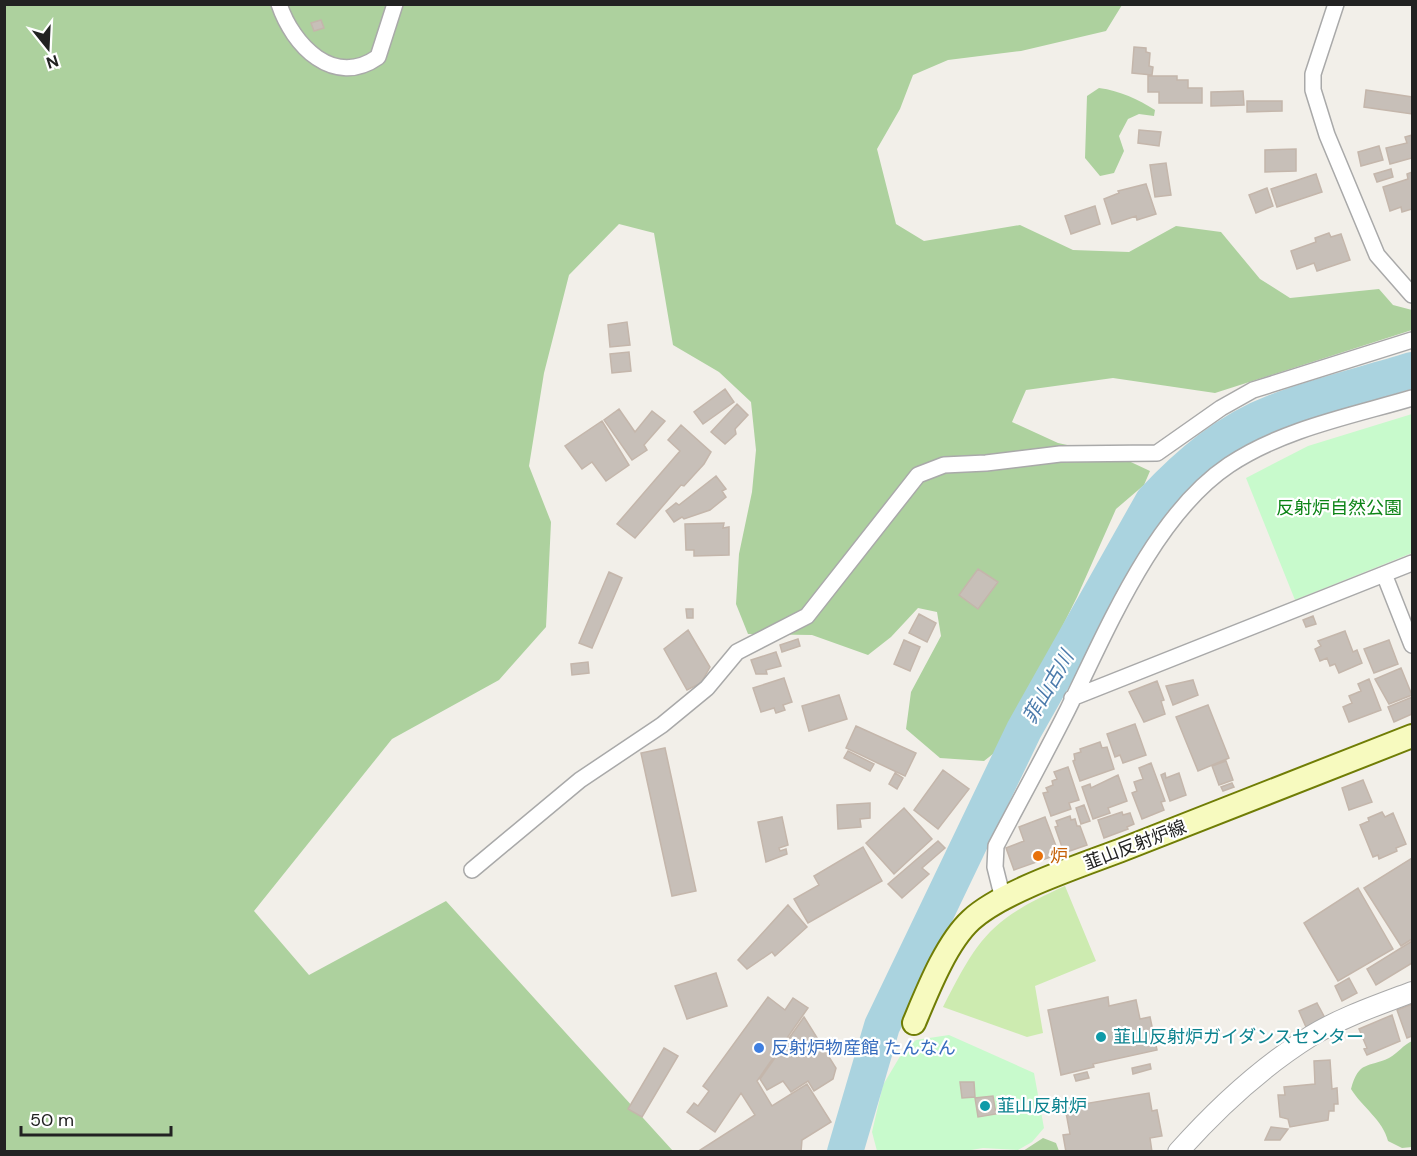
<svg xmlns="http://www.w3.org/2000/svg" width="1417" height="1156" font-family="'DM Sans','Noto Sans JP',sans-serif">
  <rect width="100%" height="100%" fill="#f2efe9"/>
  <!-- grass -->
  <path fill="#cdebb0" d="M1065,886L1096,961L1035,986L1043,1033L1027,1037L943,1007C979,936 991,919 1065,886Z"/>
  <!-- forest -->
  <path fill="#add19e" d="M5,5H1122L1106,31L1021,51L948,60L913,75L900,109L877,149L896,224L924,241L1020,225L1073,250L1129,252L1176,226L1221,232L1260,279L1290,298L1379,289L1393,305L1412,310V330L1215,393L1113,378L1026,390L1012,422L1058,443L1118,456L1150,471L1144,485L1116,509L1077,597L1003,746L984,761L940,758L906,729L911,692L941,636L937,612L918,608L891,637L868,655L812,635L748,634L736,604L739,554L752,492L756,450L751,402L719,372L673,345L654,233L619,224L569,275L544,373L529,466L551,522L546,627L499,680L392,739L254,911L309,975L446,901L673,1151L5,1152Z
    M1099,88C1121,91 1137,99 1155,110L1154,116L1139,114L1128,119L1119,136L1124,151L1114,173L1100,176L1085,158L1087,96Z
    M1412,1041V1147L1402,1148L1388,1141C1383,1120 1362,1107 1351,1089C1359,1060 1368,1068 1389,1058C1398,1053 1403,1045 1412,1041Z
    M1043,1138L1056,1143L1059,1151H1023Z"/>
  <!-- park -->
  <path fill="#c8facc" d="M1412,414V553L1295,600L1246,478L1308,446Z
    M949,1035L1034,1073L1044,1128L1032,1142L1018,1150L983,1148L959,1152L877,1151L872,1132L883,1085L902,1053L916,1040Z"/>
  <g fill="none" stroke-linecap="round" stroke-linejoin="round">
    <!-- river -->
    <path stroke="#aad3df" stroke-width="36" d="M845,1152L882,1026L1024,730L1153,501C1188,464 1227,430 1275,412C1319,395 1367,384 1412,370"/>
  </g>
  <!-- building -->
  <path fill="#c7bfb8" stroke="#c4b6ab" stroke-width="1.5" d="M321,20L324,28L314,31L311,23Z
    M1134,47L1146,48V52L1150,53L1149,66L1153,67L1152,75L1132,73Z
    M1148,76H1177V80H1188V88H1202V103H1159V92H1148Z
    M1366,90L1412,97V114L1364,107Z
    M1243,91L1244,105L1211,106V92Z
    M1247,101H1282V111L1247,112Z
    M1139,130L1161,132L1159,146L1138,143Z
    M1412,135V158L1390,164L1386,148L1407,143L1405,137Z
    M1379,146L1383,160L1361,166L1358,152Z
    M1296,149V171L1265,172V150Z
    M1166,163L1171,195L1155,197L1150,165Z
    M1391,169L1393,177L1377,182L1374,174Z
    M1412,172V209L1402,212L1401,207L1390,211L1383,187L1408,179L1407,174Z
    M1316,174L1322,192L1277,207L1271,189Z
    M1146,184L1156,214L1137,220L1136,216L1112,224L1104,199L1119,193L1118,191Z
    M1267,188L1273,206L1256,213L1249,195Z
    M1095,206L1100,224L1071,234L1065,216Z
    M1329,233L1331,237L1341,234L1350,260L1317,271L1314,263L1297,269L1291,251L1316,242L1315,238Z
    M627,322L630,345L610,347L608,325Z
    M629,352L631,371L612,373L610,354Z
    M725,389L734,402L703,424L694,412Z
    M737,404L748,415L735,429L736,434L725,444L711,432Z
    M619,409L635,432L652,411L665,421L644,445L647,450L632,460L604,420Z
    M602,421L629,465L606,481L592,462L582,469L565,446Z
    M681,425L711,452L704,464L684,486L681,485L635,538L617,524L680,451L668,440Z
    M716,476L726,489L722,491L726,497L710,510L684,519L682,517L674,522L666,511L676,503L679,505Z
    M724,523L723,528L729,527V555L694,556V550H686L685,524Z
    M978,569L998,582L978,609L959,595Z
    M609,572L622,578L592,648L579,643Z
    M686,609H693V618H687Z
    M919,614L936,623L927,642L909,633Z
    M1313,616L1316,624L1306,627L1303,620Z
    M688,630L710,667L701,683L687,690L664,649Z
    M1345,631L1353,652L1357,650L1362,663L1339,673L1335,664L1330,666L1327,658L1320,661L1315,649L1321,646L1318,641Z
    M798,639L800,646L782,652L780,645Z
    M904,640L920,647L910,671L894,664Z
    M1389,640L1398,664L1374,673L1364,649Z
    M776,652L781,666L766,670L767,674H756L751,660Z
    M588,662L589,673L572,675L571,664Z
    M1401,668L1412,695L1389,704L1375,679Z
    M784,678L792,702L783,705L785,710L776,713L774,708L761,712L753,688Z
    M1369,679L1381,710L1349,722L1343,707L1352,703L1349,696L1361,691L1358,684Z
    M1193,680L1198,695L1173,705L1166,686Z
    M1157,681L1164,700L1161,701L1165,714L1144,722L1129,692Z
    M839,695L847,719L809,731L802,706Z
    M1412,697V714L1394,722L1388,707Z
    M1208,705L1229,758L1198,771L1176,717Z
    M1135,724L1146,755L1123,763L1120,755L1115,757L1107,734Z
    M856,726L916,753L905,776L846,748Z
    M1100,742L1102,748L1107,747L1114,769L1080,781L1073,761L1075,760L1074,754L1081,752L1080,749Z
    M665,748L696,891L672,896L641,753Z
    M848,751L874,764L870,771L844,758Z
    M1226,761L1233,780L1219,785L1212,766Z
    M1151,763L1165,801L1161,802L1164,810L1142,819L1132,793L1137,791L1134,782L1143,779L1139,768Z
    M1068,767L1079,800L1069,803L1071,809L1051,816L1043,793L1048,792L1046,788L1053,785L1052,781L1057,779L1054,772Z
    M943,770L969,789L938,829L914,810Z
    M895,773L903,778L897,789L889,784Z
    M1165,773L1166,778L1179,773L1186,795L1170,801L1161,775Z
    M1118,775L1127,801L1108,808L1110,813L1093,819L1082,787L1090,784L1091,788Z
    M1363,780L1372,802L1349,810L1342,788Z
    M1232,783L1234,787L1223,791L1221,787Z
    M870,803V818L860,819L861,827L838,829L837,805Z
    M1084,805L1090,821L1081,824L1076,808Z
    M904,808L932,839L894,874L866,843Z
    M1122,812L1123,815L1130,813L1134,824L1127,827L1128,829L1104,838L1098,820Z
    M1382,812L1385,817L1393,813L1406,844L1396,848L1397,851L1379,859L1378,855L1373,857L1360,825L1369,821L1368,818Z
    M1070,816L1071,820L1075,819L1077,826H1080L1087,845L1064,853L1055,827L1058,826L1056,821Z
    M782,817L788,845L779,848L780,851L786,849L787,854L766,862L758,822Z
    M1045,817L1059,854L1014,870L1006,848L1024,841L1019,827Z
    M938,841L945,848L922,868L929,874L902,898L888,884Z
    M863,847L882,881L808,923L794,899L819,885L814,876Z
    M1412,858V939L1401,946L1364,888Z
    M1358,888L1393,949L1338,981L1304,923Z
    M788,905L807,927L775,956L772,952L747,969L738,960Z
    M1412,941V963L1376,985L1367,969Z
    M716,973L727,1006L687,1019L675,986Z
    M1349,978L1357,993L1342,1001L1335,986Z
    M768,997L785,1010L793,998L808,1008L757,1081L772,1106L807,1084L831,1122L802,1140L801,1152H697L755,1115L741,1093L715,1132L687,1112L694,1103L698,1106L709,1091L703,1086Z
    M1108,997L1109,1006L1136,1000L1140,1019L1150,1017L1157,1050L1093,1064L1094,1067L1061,1075L1048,1010Z
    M1317,1003L1325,1018L1306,1027L1299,1011Z
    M1412,1004V1036L1407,1038L1397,1010Z
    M1392,1015L1400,1041L1367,1055L1364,1049L1367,1048L1359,1029Z
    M804,1017L836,1068L833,1079L814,1091L808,1081L791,1092L783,1081L767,1090L760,1079Z
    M664,1048L678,1056L642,1117L628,1109Z
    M1330,1060L1332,1089L1337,1088L1338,1104H1334V1111H1329L1328,1120L1290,1127L1288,1119L1280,1117L1278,1095H1285L1284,1087L1315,1084L1314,1061Z
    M1150,1064L1151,1069L1133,1074L1132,1068Z
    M1087,1072L1089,1078L1076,1081L1074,1075Z
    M960,1082H974L975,1097L962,1098Z
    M1149,1093L1152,1111L1157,1110L1162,1136L1150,1138L1152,1152H1066L1063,1135L1070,1134L1065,1107Z
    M993,1096L996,1114L978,1117L975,1098Z
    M1271,1127L1288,1129L1280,1140H1265Z"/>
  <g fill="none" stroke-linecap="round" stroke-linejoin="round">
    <defs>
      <path id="minor" d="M279,4C293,46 334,88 378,57L395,4
        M1336,4L1313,74V90L1327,135L1377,255L1412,295
        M1384,574L1412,645
        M1072,698L1412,563
        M472,870L580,780L662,725L707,688L737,652L807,616L918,475L944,465L986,463L1060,454L1157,453L1221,408L1253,390L1412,340
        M1003,899L995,867L996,846C1020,800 1045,755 1068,709C1107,630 1154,515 1229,465C1283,429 1351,416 1412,398"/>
      <path id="tertiary" d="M1178,1152C1218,1107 1260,1068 1311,1036C1342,1017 1378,1005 1412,992"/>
      <path id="secondary" d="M914,1023C927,992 946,943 971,920C1002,891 1083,865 1124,849C1220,812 1316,774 1412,736"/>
    </defs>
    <!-- minor casing -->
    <use href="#minor" stroke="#a9a9a9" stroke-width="18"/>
    <!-- tertiary casing -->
    <use href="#tertiary" stroke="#a9a9a9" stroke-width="22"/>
    <!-- secondary casing -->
    <use href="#secondary" stroke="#707d05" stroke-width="26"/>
    <!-- minor -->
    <use href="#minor" stroke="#fff" stroke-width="15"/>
    <!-- tertiary -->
    <use href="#tertiary" stroke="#fff" stroke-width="20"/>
    <!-- secondary -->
    <use href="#secondary" stroke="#f7fabf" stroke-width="22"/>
  </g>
  <!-- markers -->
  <circle fill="#e8710a" stroke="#fff" stroke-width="2" cx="1038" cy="856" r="6"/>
  <g fill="#0f9aa8" stroke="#fff" stroke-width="2">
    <circle cx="1101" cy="1037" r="6"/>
    <circle cx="985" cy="1106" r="6"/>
  </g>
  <circle fill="#3f7fe0" stroke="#fff" stroke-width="2" cx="759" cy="1048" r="6"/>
  <g text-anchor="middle" stroke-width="4.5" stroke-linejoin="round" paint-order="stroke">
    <!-- park labels -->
    <g font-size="18" fill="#0c8416" stroke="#fff">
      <text x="1339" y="514">反射炉自然公園</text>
    </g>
    <!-- street labels -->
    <g font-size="18" fill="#222" stroke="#fff">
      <text transform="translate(1135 845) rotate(-21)" y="6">韮山反射炉線</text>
    </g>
    <!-- food labels -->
    <g font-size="18" fill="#c56008" stroke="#fff" text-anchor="start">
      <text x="1050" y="862">炉</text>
    </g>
    <!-- culture labels -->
    <g font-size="18" fill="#0d838f" stroke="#fff" text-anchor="start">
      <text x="1113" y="1043">韮山反射炉ガイダンスセンター</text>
      <text x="997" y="1112">韮山反射炉</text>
    </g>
    <!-- shop labels -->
    <g font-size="18" fill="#366cbe" stroke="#fff" text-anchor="start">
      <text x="771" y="1054">反射炉物産館 たんなん</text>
    </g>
    <!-- water labels -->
    <g font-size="20" font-style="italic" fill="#4a7aab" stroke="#fff">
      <text transform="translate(1048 687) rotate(-60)" y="7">菲山古川</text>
    </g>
  </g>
  <!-- border -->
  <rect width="1417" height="1156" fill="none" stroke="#222222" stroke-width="12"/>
  <!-- north arrow -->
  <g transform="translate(48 48) rotate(162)" stroke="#ffffff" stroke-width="4.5" paint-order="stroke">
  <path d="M0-4.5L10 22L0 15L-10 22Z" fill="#222222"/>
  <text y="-9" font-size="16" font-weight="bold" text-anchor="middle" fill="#222222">N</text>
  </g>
  <!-- scale -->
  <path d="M21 1126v9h150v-9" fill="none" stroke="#222222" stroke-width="3"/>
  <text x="30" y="1126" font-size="18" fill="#222222" stroke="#ffffff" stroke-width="4.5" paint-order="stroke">50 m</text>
</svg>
